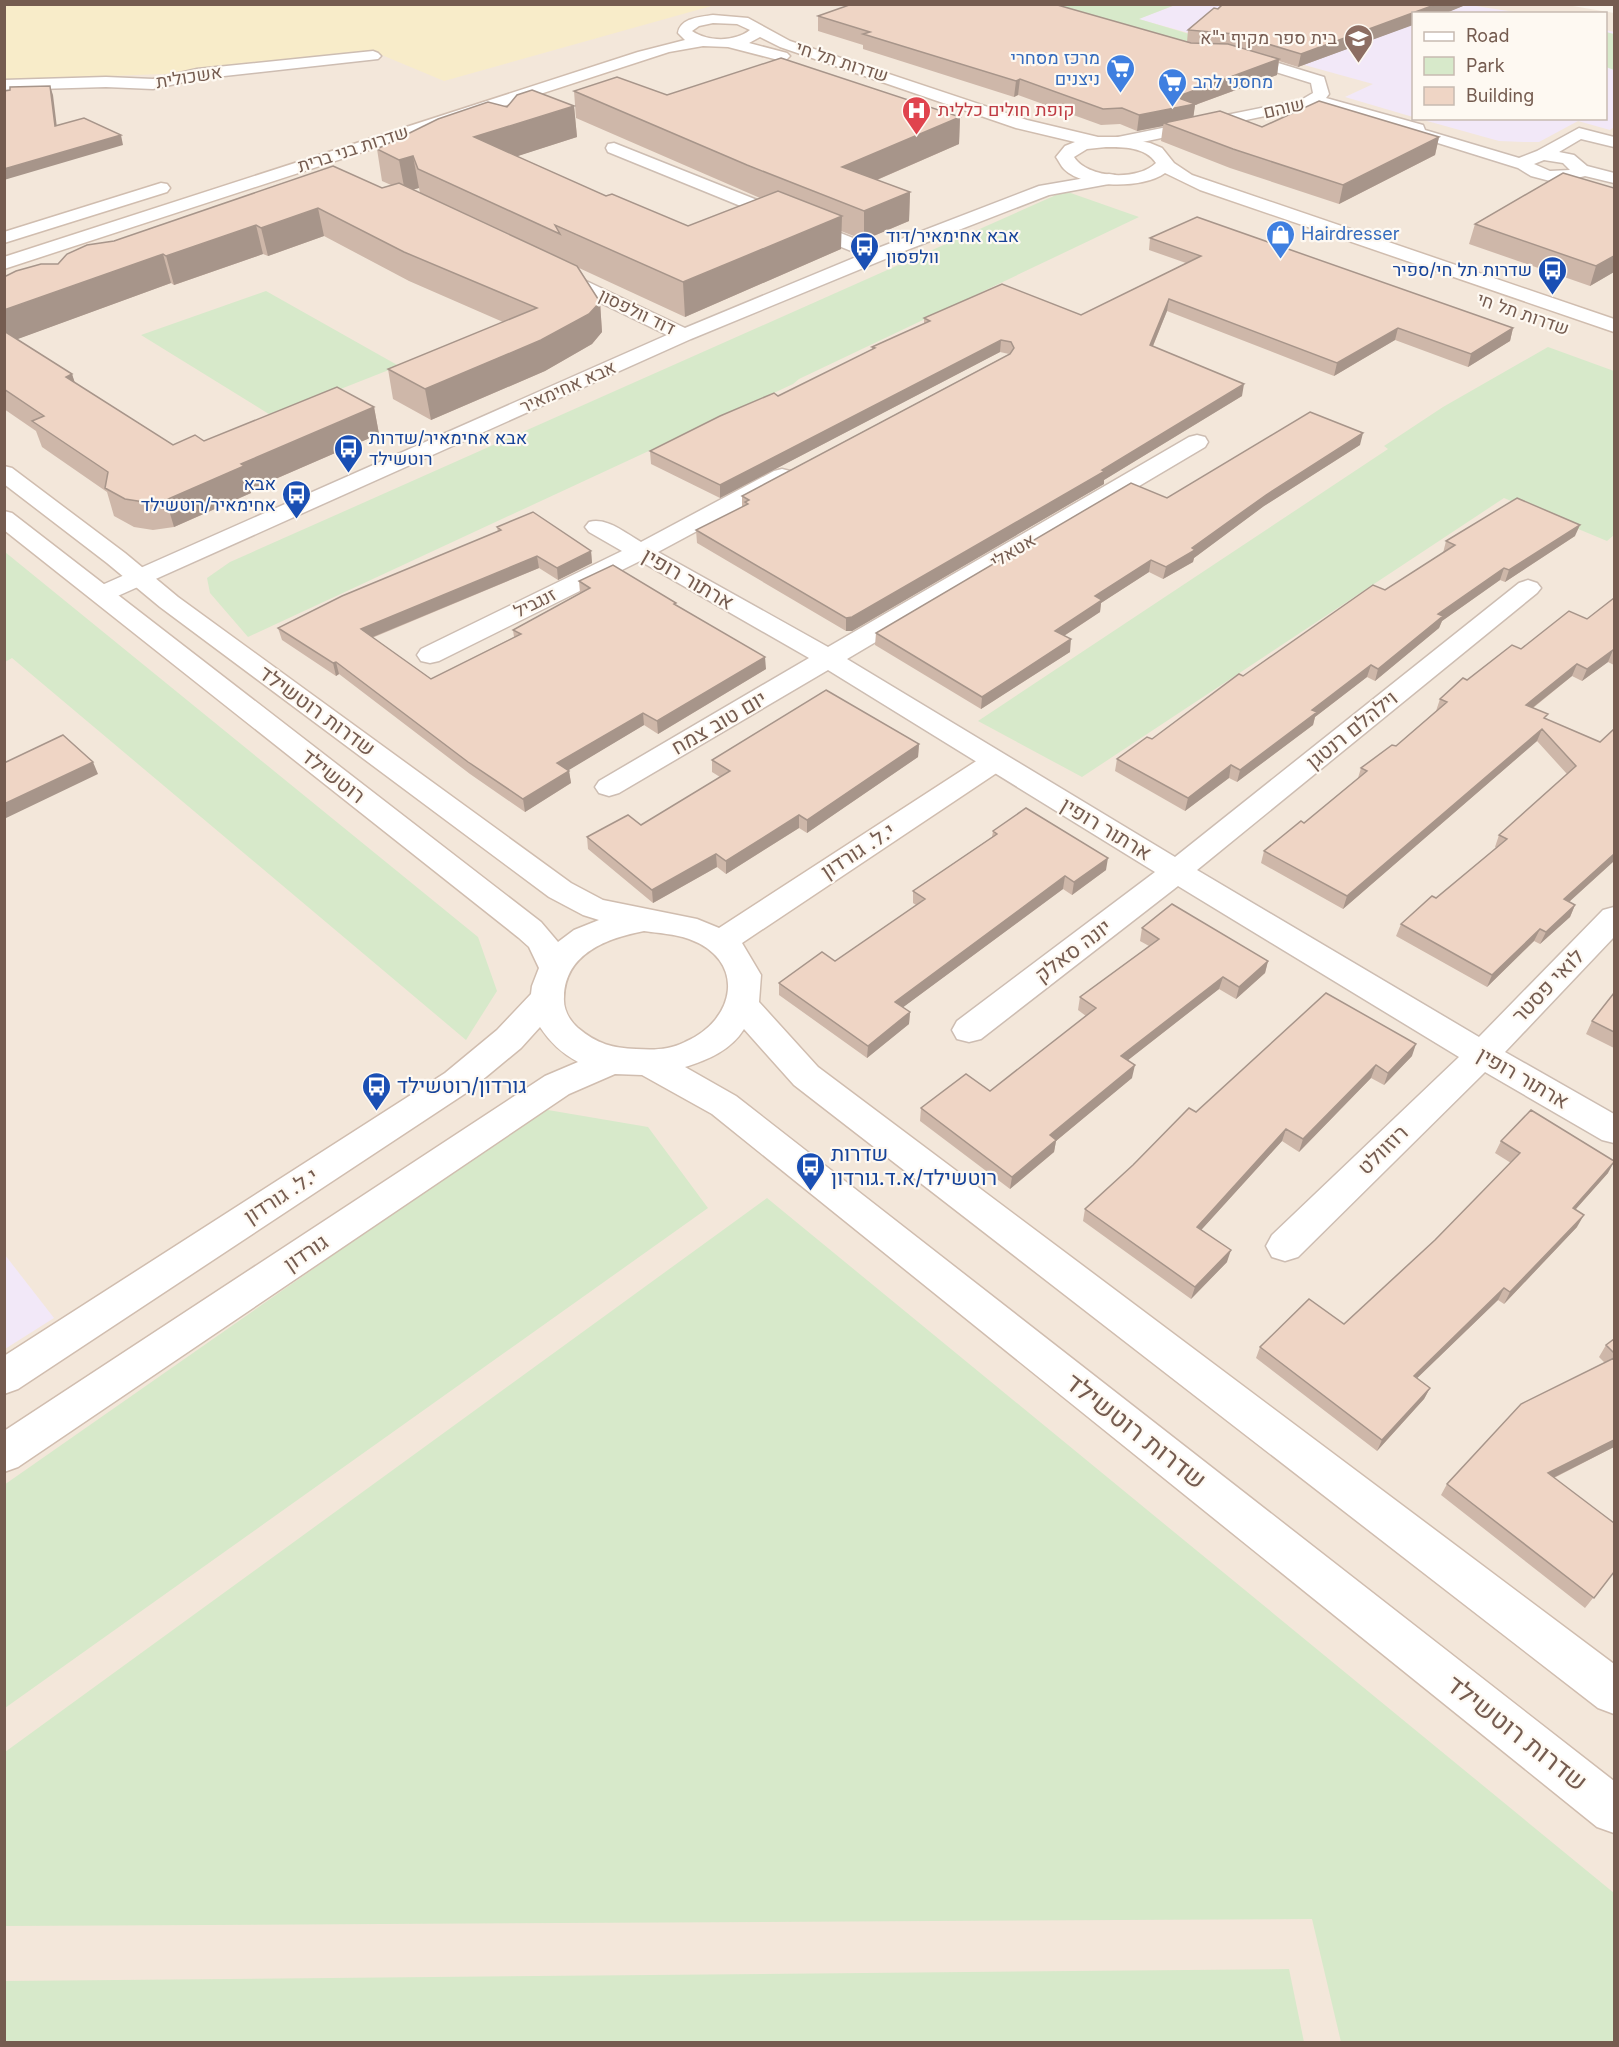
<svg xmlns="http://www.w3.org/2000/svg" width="1619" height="2047" font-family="Inter,Heebo,sans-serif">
  <rect width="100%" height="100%" fill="#fbf5ec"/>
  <!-- residential -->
  <path fill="#f3e7da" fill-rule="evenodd" d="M713,4H1561L1614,13V2042H5L4,79ZM1414,14H1606V118H1414Z"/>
  <!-- education -->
  <path fill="#f2e8f8" d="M1178,4H1463L1521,13L1414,14L1413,117L1345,97L1373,84L1138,19Z
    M1606,30L1614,32V127L1610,130L1578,121L1539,142H1524L1499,141L1420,119L1606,118Z
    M5,1255L54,1318L5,1349H4Z"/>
  <!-- green -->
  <path fill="#d7e9ca" d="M1055,5H1175L1139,19L1206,39L1189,44Z
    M1606,32L1614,34V70L1606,67Z
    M1065,191L1139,217L799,379L793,384L248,637L210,593L207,578L230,562Z
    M266,291L399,366L272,416L141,335Z
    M1548,347L1614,371V535L1607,541L1504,498L1082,777L978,721L1388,449L1384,446L1443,407Z
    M5,552L478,937L497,991L466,1040L12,658L5,662Z
    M542,1109L648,1127L708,1208L5,1708L4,1485Z
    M767,1198L1614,1893V2042H1341L1312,1919L5,1926V1752Z
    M1289,1969L1304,2042H5V1981Z"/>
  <!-- sand -->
  <path fill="#f8ecc9" d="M4,5H715L444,81L377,53L189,73L5,80Z"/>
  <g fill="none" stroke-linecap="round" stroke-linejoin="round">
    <defs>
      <path id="street" d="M1236,50L1324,77L1329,94L1326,98L1423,125L1425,130L1519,158L1537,151L1579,128L1614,137V147L1581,139L1559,152L1574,155L1587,166L1614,173V183L1585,176L1565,181H1550L1531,176L1518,168L1316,105L1119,147L1113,146L1111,142L1113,138L1301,100L1313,93L1311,83L1231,58L1228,55ZM1544,160L1563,163L1570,170L1550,171L1534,164Z
        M373,51L378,53L381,56L378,59L197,79L153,89L106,87L4,90V80L106,77L153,79L197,69Z
        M614,143L878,248L1039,186L1109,174L1115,175L1118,179L1115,183L1109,184L1049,195L907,250L691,339L111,599L102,602L93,599L89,594L93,589L667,335L547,277L544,273L547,269H561L685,328L861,255L608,152L606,148L608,144Z
        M1197,435L1205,437L1208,442L1205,447L847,659L1175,857L1519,583L1528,580L1537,583L1541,588L1537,593L1197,870L1479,1037L1603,910L1614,907V937L1505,1052L1614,1114V1143L1602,1140L1485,1072L1298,1257L1285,1261L1272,1257L1266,1246L1272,1235L1459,1057L1178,886L981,1039L969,1042L957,1039L952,1030L957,1021L1155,872L828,670L619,793L609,796L599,793L595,787L599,781L809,658L640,561L439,661L430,663L421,661L417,655L421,649L622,551L589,532L585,527L589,522C607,517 625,533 641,542L774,471L782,469L790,471L793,476L790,481L658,552L828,647L1189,437Z"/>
      <path id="secondary" d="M713,15L748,18L790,41L1027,120L1098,137H1120L1150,143L1162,148L1174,163L1192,175L1614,319V332L1200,190L1165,173C1143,189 1084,189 1064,169C1061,166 1059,161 1056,157L1065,146L1075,142L1016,128L780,47L760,37L749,43L787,53L790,56L787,59L782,61L728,47L703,46L669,52L4,269V257L638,52L685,40L678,33C680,18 700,17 713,15ZM713,23L737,24L750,30C735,42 708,42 692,31L699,26ZM1106,147C1123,147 1146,147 1156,163C1138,181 1088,179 1074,157L1087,149Z
        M161,183L167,184L170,188L167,192L4,243V232Z
        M4,466L12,468L125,553L178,597L571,883L603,900L697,919L719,928L984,756L994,753L1004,756L1008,762L1004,768L742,943L761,975L759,1002L818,1067L1614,1664V1714L1598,1708L794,1085L744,1029C731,1050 708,1060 685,1067L736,1096L1614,1781V1833L1597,1827L712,1114L642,1075L615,1074L569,1094L18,1467L4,1472V1431L545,1076L578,1062C561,1053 550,1042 540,1027L521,1048L469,1091L18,1389L4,1394V1356L445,1073L497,1030L531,994L532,986L539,968L529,947L519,938L4,530V511L12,513L541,922L558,942L574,930L599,920L583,915L549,897L160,607L107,563L4,484ZM644,931C658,933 675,934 689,939C747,960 736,1020 685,1042C669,1050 654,1050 636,1049C613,1048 597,1044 578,1028C569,1020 563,1009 564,997C565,953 608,938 644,931Z"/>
    </defs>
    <!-- street casing -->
    <use href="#street" stroke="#cdbdb2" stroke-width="3"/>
    <!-- secondary casing -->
    <use href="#secondary" stroke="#d0bdaf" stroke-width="3"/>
    <!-- street -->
    <use href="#street" fill="#fff" fill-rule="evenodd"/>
    <!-- secondary -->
    <use href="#secondary" fill="#fff" fill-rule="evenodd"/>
  </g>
  <!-- wall -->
  <path fill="#ceb7a9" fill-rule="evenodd" d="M1223,4H1464L1463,6L1298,67L1279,61L1277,75L1195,105L1193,117L1262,127L1439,137L1435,155L1339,204L1230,168L1161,141L1163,126L1137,131L1120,124L1101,125L1018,95L1014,97L863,49V45L818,31V16L1187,42L1188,30Z
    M574,91L667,95L960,117L959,144L877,180L910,192L909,221L864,240L841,231V249L685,317L579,268L600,302L602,332L592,344L545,371L431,420L393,399L388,369L503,322L409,281L324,236L268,256L263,254L174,285L171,283L17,339L72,374L74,382L173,445L204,441L374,407L379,434L250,490L251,493L174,527L153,530L134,527L114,516L107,492L42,447L36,431L4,409V277L58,264L114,241L382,188L391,185L382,181L377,149L507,107L574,106L577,137L517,156L606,196L688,226L760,198L576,118ZM419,188L420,193L413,189Z
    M1475,224L1614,272L1590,286L1469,244Z
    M1150,238L1513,328L1510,341L1468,367L1395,340L1334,376L1167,311L1153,346L1242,396L1104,480V484L852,631H846L697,543L696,530L742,507V496L1009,354L1000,352L720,498L651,464L650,451L778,396L872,350V347L924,324V318L1081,315L1186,263L1149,250Z
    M1360,445L1264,506L1194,558L1193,562L1163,579L1149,572L1101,603L1100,612L1064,636L1070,652L981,709L875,645L876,633L1167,498Z
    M497,527L591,551L592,563L558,580L539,568L372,638L431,679L514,637L513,630L580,593L579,581L676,605L766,669L658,734L644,725L568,770L569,771L571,783L525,812L470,774L339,674L336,676L282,640L278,628L498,532Z
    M1575,536L1505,582L1500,580L1442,621L1439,628L1375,681L1367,677L1315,717L1313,725L1237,782L1229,778L1185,811L1115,771L1117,759L1152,739L1443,553L1446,541Z
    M1614,598V665L1608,662L1582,681L1572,676L1533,708L1546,719L1600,742L1614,861L1569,902L1575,905L1570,917L1540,944L1534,941L1487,987L1396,936L1401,924L1436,898L1496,848L1495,847L1499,835L1567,774L1537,741L1343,909L1261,863L1264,851L1304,823L1358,778L1361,768L1396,746L1436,711L1440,699L1467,680L1521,649L1587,619Z
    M919,744L918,757L807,833L799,828L726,874L717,867L653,903L588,849L587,837L641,825L720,777L712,772V760Z
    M993,831L1106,870L1072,895L1063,889L903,1007L910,1012L909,1024L867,1058L779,995V983L835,961L916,905L913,903V891L992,837Z
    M1142,928L1268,961L1265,973L1236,999L1219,989L1128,1060L1132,1078L1056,1141L1054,1152L1010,1189L920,1121L921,1108L990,1091L1086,1016L1078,1010L1080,997L1149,946L1140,941Z
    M1614,993V1048L1586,1034L1592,1021Z
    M1412,1056L1384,1085L1371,1078L1299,1152L1282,1141L1201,1230L1227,1262L1191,1299L1083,1221L1085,1209L1196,1112Z
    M1501,1141L1608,1173L1576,1209L1577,1227L1504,1304L1498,1300L1417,1378L1430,1388L1424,1399L1377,1451L1256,1358L1260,1347L1344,1324L1435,1240L1511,1163L1495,1153Z
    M1614,1339V1447L1554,1478L1614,1572L1585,1608L1441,1495L1447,1484L1605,1363L1599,1357L1606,1345Z"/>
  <!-- shaded-wall -->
  <path fill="#a7958a" d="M1437,4H1464L1463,6L1444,14H1413V25L1298,67L1301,54Z
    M1279,59L1277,75L1195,105L1193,120L1164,123L1163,126L1137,131L1139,115L1176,97Z
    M1020,79L1018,95L1014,97L1016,81Z
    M50,86L53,95L58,136L55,126Z
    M574,106L577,137L478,169L474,137Z
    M960,117L959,144L842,195V167Z
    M121,135L123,145L4,180V169Z
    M1439,137L1435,155L1339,204L1343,185Z
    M413,156L419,188L405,192L399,160Z
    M910,192L909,221L864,240V211Z
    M318,208L324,236L268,256L261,228Z
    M842,216L841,249L685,317L683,282Z
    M256,225L263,254L174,285L166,256Z
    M163,254L171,283L7,343L4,337V310Z
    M1614,256V272L1590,286L1596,266Z
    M1169,299L1167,311L1148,358L1150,345Z
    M600,302L602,332L592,344L545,371L431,420L425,389Z
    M1398,328L1395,340L1334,376L1337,363Z
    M1513,328L1510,341L1468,367L1471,354Z
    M1001,340L1000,352L720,498V485Z
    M72,374L81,401L66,377Z
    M1244,384L1242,396L1104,480V484L852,631H846V618L1102,470Z
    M374,407L379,434L250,490L251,493L174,527L166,500L241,464Z
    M1363,433L1360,445L1264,506L1194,558L1193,562L1163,579L1166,567L1266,495Z
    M1580,525L1575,536L1505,582L1509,570Z
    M591,551L592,563L558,580L557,568Z
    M537,556L539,568L363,641L361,629Z
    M1151,560L1149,572L1101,603L1100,612L1053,643L1055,631L1095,596Z
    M1504,568L1500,580L1442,621L1439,628L1375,681L1378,669L1438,614Z
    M1071,639L1070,652L981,709L982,697Z
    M1613,650L1608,662L1582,681L1587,669Z
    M765,657L766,669L658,734L657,721Z
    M336,662L339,674L336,676L333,663Z
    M1577,664L1572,676L1521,717L1526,705Z
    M1371,665L1367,677L1315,717L1313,725L1237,782L1240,770L1312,710Z
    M643,713L644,725L559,776L557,763Z
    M1542,729L1537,741L1343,909L1347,896Z
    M919,744L918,757L807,833V820Z
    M93,762L98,774L4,819V804Z
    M1231,765L1229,778L1185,811L1188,798Z
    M569,771L571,783L525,812L523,799Z
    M799,815V828L726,874V861Z
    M716,854L717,867L653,903L652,890Z
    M1614,854V861L1559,911L1564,899Z
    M1108,858L1106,870L1072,895L1074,882Z
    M1065,876L1063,889L894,1014L895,1002Z
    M1575,905L1570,917L1540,944L1546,932Z
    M1540,929L1534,941L1487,987L1492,975Z
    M1268,961L1265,973L1236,999L1239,987Z
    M1223,977L1219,989L1118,1068L1121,1056Z
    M910,1012L909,1024L867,1058L868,1046Z
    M1416,1044L1412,1056L1384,1085L1388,1073Z
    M1135,1065L1132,1078L1056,1141L1054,1152L1010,1189L1012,1177L1050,1135Z
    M1376,1065L1371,1078L1299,1152L1303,1139Z
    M1286,1129L1282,1141L1193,1239L1197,1227Z
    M1614,1162L1608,1173L1566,1220L1573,1208Z
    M1584,1215L1577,1227L1504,1304L1510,1292Z
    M1231,1250L1227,1262L1191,1299L1195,1287Z
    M1504,1288L1498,1300L1408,1387L1414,1376Z
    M1430,1388L1424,1399L1377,1451L1382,1440Z
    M1614,1440V1447L1541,1484L1548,1473Z"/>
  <!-- building -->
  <path fill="#efd5c5" stroke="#a7958a" stroke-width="1.5" d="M852,4H1054L1191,43L1228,44L1279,59L1176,97L1195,104L1139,115L1122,108L1103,109L1020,79L1016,81L863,34L870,32L818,16Z
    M1223,4H1437L1301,54L1235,34L1188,30L1214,8L1218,9Z
    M781,58L960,117L842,167L910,192L864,211L747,165L574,91L617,77L667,95Z
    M50,86L55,126L84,118L121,135L4,169V91L10,90V87Z
    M532,90L574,106L474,137L606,196L612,194L688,226L778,191L842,216L683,282L555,225L560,234L418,169L413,156L399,160L377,149L438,119L488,102L507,107L517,95Z
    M1319,101L1439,137L1343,185L1233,149L1164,123L1220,111L1262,127Z
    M333,166L382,188L399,183L577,266L600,302L589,314L541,340L425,389L388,369L537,308L404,252L318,208L261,228L256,225L166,256L163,254L4,310V277L16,271L41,264H58L67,254L87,245L114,241Z
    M1563,173L1614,188V256L1596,266L1475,224Z
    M1197,217L1513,328L1471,354L1398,328L1337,363L1169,299L1150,345L1244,384L1102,470L1105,471L852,617L846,618L696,530L748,504L745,502L749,500L742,496L1010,354L1014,348L1011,342L1001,340L720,485L650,451L720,416L774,393L778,396L875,348L872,347L930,321L924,318L1002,284L1081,315L1201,256L1150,238Z
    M4,331L72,374L66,377L173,445L195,435L204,441L337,387L374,407L241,464L244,466L166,500L144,502L125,499L105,488L108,472L32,421L44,416L4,389Z
    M1310,412L1363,433L1266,495L1192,548L1195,550L1166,567L1151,560L1095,596L1102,600L1055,631L1071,639L982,697L876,633L1131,483L1167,498Z
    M1517,498L1580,525L1509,570L1504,568L1438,614L1443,616L1378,669L1371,665L1312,710L1317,712L1240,770L1231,765L1188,798L1117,759L1147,737L1152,739L1239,674L1243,676L1373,585L1385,590L1455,545L1446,541Z
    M533,512L591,551L557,568L537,556L361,629L431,679L521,634L513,630L590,588L579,581L613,565L676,603L674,604L765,657L657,721L643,713L557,763L569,771L523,799L468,762L336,662L333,663L278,628L342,596L501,530L497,527Z
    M1614,598V650H1613L1587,669L1577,664L1526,705L1548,714L1544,718L1600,742L1614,729V854L1564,899L1575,905L1546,932L1540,929L1492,975L1401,924L1432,896L1436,898L1507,839L1499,835L1576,766L1542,729L1347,896L1264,851L1301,821L1304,823L1367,771L1361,768L1392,745L1396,746L1447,702L1440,699L1463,678L1467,680L1512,645L1521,649L1569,611L1587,619Z
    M826,690L919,744L807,820L799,815L726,861L716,854L652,890L587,837L628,815L641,825L730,771L712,760Z
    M63,735L93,762L4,804V763Z
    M1026,808L1108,858L1074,882L1065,876L895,1002L910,1012L868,1046L779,983L822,952L835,961L925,899L913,891L997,834L993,831Z
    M1172,904L1268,961L1239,987L1223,977L1121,1056L1135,1065L1050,1135L1056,1140L1012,1177L921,1108L966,1074L990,1091L1096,1008L1080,997L1159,939L1142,928Z
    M1326,993L1416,1044L1388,1073L1376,1065L1303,1139L1286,1129L1197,1227L1231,1250L1195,1287L1085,1209L1133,1165L1189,1108L1196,1112Z
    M1614,993V1032L1592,1021Z
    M1531,1110L1614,1161V1162L1573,1208L1584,1215L1510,1292L1504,1288L1414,1376L1430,1388L1382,1440L1260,1347L1309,1299L1344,1324L1435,1240L1520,1153L1501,1141Z
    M1614,1339V1353L1606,1345Z
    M1614,1358V1440L1548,1473L1614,1523V1572L1594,1598L1447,1484L1521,1404Z"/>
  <!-- icons -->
  <defs>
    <symbol id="school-pin" viewBox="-11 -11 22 30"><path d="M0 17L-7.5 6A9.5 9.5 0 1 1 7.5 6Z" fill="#8d6e63" stroke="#fef9f2"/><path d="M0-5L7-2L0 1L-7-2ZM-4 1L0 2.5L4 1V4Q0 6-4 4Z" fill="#fff"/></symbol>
    <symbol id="supermarket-pin" viewBox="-11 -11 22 30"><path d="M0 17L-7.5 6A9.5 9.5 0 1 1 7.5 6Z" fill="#3f7fe0" stroke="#fef9f2"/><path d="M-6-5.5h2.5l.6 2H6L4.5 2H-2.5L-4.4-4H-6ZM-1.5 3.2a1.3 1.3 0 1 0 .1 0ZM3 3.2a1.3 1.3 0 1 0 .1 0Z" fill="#fff"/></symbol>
    <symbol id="hospital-pin" viewBox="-11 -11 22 30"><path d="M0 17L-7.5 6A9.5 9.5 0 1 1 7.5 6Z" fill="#e0444e" stroke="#fef9f2"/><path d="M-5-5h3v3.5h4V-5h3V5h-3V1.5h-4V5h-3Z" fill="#fff"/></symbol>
    <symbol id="shop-pin" viewBox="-11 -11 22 30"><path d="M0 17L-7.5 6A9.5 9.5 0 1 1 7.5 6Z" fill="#3f7fe0" stroke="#fef9f2"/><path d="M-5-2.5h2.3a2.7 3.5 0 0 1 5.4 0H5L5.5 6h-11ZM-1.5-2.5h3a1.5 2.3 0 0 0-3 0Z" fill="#fff"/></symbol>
    <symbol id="bus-pin" viewBox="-11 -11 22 30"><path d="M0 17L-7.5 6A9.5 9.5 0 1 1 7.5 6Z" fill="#1a4fb4" stroke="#fef9f2"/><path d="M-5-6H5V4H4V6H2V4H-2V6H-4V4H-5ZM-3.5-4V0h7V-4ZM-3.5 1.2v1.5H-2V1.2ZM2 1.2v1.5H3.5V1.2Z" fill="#fff"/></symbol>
  </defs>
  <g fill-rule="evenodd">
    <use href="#school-pin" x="1342" y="22" width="33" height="45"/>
    <use href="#supermarket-pin" x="1104" y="52" width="33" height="45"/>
    <use href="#supermarket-pin" x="1156" y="66" width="33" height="45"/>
    <use href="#hospital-pin" x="900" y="94" width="33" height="45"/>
    <use href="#shop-pin" x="1264" y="218" width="33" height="45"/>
    <use href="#bus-pin" x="848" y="230" width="33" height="45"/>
    <use href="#bus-pin" x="1536" y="254" width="33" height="45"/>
    <use href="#bus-pin" x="332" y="432" width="33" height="45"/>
    <use href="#bus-pin" x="280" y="478" width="33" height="45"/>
    <use href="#bus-pin" x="360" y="1070" width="33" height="45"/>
    <use href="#bus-pin" x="794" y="1150" width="33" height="45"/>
  </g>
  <g text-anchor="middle" stroke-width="4.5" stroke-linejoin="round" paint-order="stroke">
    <!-- far-education labels -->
    <g font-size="18" fill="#785e54" stroke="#fef9f2" text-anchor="end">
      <text x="1337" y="44">בית ספר מקיף י"א</text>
    </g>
    <!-- far-shop labels -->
    <g font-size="18" fill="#366cbe" stroke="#fef9f2" text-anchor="start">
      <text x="1100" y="64" text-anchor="end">מרכז מסחרי<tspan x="1100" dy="21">ניצנים</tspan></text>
      <text x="1193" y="88">מחסני להב</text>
      <text x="1301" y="240">Hairdresser</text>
    </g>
    <!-- far-street labels -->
    <g font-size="18" fill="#755c50" stroke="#fef9f2">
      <text transform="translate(842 62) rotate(18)" y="6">שדרות תל חי</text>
      <text transform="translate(189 77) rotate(-9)" y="6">אשכולית</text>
      <text transform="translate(1284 108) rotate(-13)" y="6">שוהם</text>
      <text transform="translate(353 149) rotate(-18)" y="6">שדרות בני ברית</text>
      <text transform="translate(637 312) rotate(26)" y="6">דוד וולפסון</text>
      <text transform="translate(1523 314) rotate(19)" y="6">שדרות תל חי</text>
      <text transform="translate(568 387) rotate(-24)" y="6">אבא אחימאיר</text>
      <text transform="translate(1013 551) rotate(-31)" y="6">אטאלי</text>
      <text transform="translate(535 603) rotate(-26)" y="6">זנגביל</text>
    </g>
    <!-- far-health labels -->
    <g font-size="18" fill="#be3a42" stroke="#fef9f2" text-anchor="start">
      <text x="938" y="116">קופת חולים כללית</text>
    </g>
    <!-- far-transit labels -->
    <g font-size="18" fill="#164399" stroke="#fef9f2" text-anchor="start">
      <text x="886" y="242">אבא אחימאיר/דוד<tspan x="886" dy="21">וולפסון</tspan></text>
      <text x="1532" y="276" text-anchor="end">שדרות תל חי/ספיר</text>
      <text x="369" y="444">אבא אחימאיר/שדרות<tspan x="369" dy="21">רוטשילד</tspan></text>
      <text x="276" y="490" text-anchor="end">אבא<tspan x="276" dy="21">אחימאיר/רוטשילד</tspan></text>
    </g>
    <!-- street labels -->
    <g font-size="21" fill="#755c50" stroke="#fef9f2">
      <text transform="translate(688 579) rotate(30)" y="7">ארתור רופין</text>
      <text transform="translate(317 711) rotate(36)" y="7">שדרות רוטשילד</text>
      <text transform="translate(719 723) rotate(-30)" y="7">יום טוב צמח</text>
      <text transform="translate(1352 730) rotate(-39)" y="7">וילהלם רנטגן</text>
      <text transform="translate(333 776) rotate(38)" y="7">רוטשילד</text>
      <text transform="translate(1106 829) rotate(31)" y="7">ארתור רופין</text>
      <text transform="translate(858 851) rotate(-33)" y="7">י.ל. גורדון</text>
      <text transform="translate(1073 951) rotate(-37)" y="7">יונה סאלק</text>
      <text transform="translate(1548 986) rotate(-46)" y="7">לואי פסטר</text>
      <text transform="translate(1523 1078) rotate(30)" y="7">ארתור רופין</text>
      <text transform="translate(1383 1150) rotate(-44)" y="7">רוזוולט</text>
      <text transform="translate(281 1196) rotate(-33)" y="7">י.ל. גורדון</text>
      <text transform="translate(306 1253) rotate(-34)" y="7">גורדון</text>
    </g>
    <!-- transit labels -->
    <g font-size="21" fill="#164399" stroke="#fef9f2" text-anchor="start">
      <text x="397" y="1093">גורדון/רוטשילד</text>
      <text x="831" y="1161">שדרות<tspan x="831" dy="24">רוטשילד/א.ד.גורדון</tspan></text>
    </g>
    <!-- near-street labels -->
    <g font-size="26" fill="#755c50" stroke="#fef9f2">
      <text transform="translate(1136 1431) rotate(38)" y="9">שדרות רוטשילד</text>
      <text transform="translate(1517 1733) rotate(38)" y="9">שדרות רוטשילד</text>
    </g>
  </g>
  <!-- border -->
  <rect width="1619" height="2047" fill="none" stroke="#755c50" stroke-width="12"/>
  <!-- legend -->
  <rect x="1412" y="12" width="195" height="108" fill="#fef9f2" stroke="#c7bab1" stroke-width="1.5"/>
  <rect x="1424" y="32" width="30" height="9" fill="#ffffff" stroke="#c7bab1" stroke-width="1.5"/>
  <text x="1466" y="42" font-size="18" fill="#755c50">Road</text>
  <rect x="1424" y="57" width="30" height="18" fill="#d7e9ca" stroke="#c7bab1" stroke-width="1.5"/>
  <text x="1466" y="72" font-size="18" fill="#755c50">Park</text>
  <rect x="1424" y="87" width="30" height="18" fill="#efd5c5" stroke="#c7bab1" stroke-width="1.5"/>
  <text x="1466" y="102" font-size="18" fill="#755c50">Building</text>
</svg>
